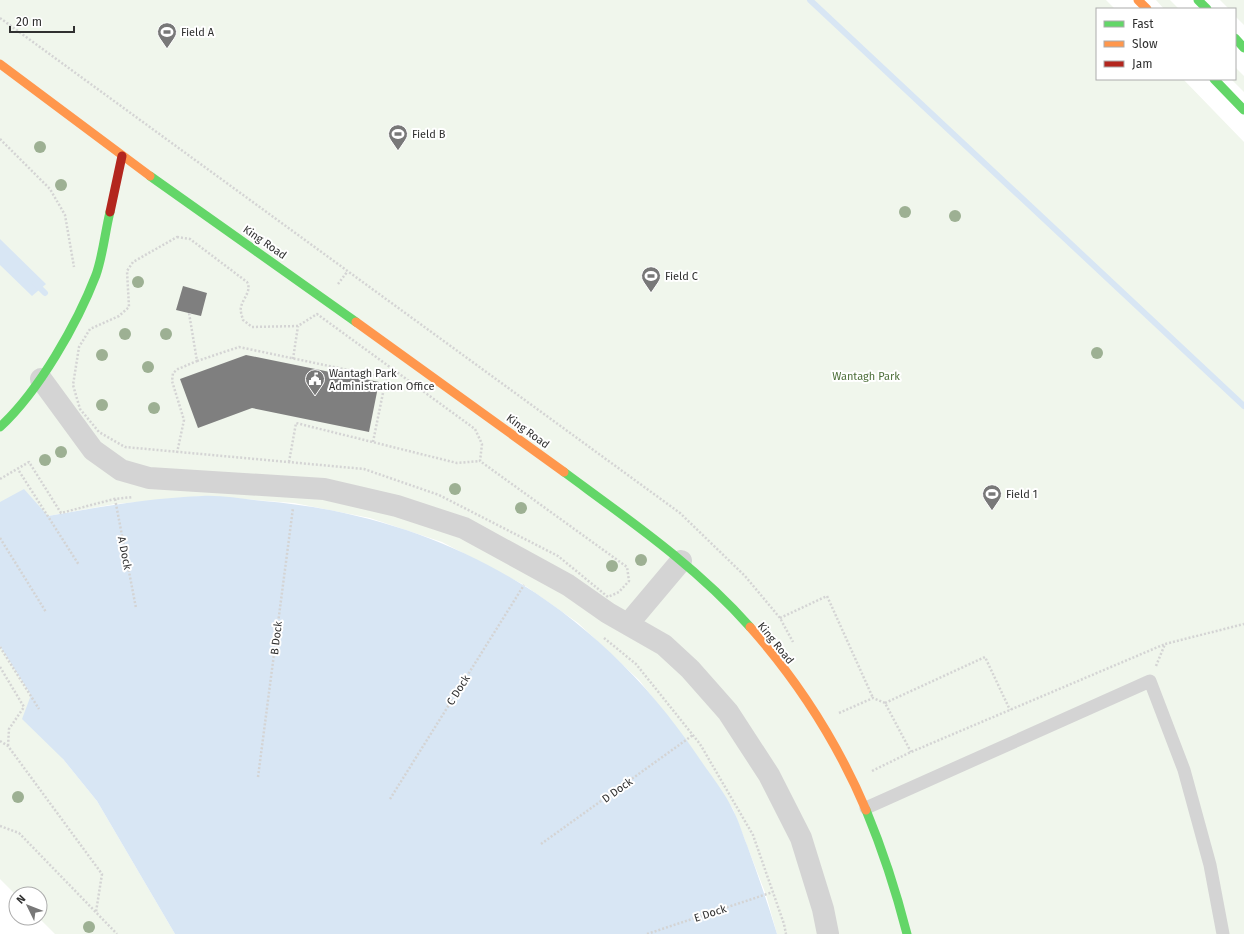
<svg xmlns="http://www.w3.org/2000/svg" width="1244" height="934" font-family="'Fira Sans',sans-serif">
  <rect width="100%" height="100%" fill="#fff"/>
  <!-- green -->
  <path fill="#f0f6ec" d="M0,0H1106L1115,9H1097V79H1183L1244,142V934H777L766,895L733,809L686,740L639,680L578,623L524,585L442,542L370,518L294,503L204,496L115,504L48,516L0,503Z
    M1156,0H1170L1179,9H1164Z
    M1220,0H1244V25L1235,16V9H1229Z
    M1235,67L1244,76V92L1231,79H1235Z
    M0,646L31,695L63,759L97,801L175,934H55L39,918L40,894L16,895L0,879Z"/>
  <!-- water -->
  <path fill="#d8e6f4" d="M0,239L46,284L32,296L0,265Z
    M24,489L48,516C99,507 150,498 202,496C222,495 243,499 263,501C444,516 595,604 697,755C709,773 724,791 733,810C739,821 742,833 747,845C758,875 768,904 777,934H175L97,801L63,759L22,719L31,695L0,646V502Z"/>
  <g fill="none" stroke-linecap="round" stroke-linejoin="round">
    <!-- stream -->
    <path stroke="#d8e6f4" stroke-width="6" d="M810,0L1244,406
      M35,283L45,293"/>
  </g>
  <!-- building -->
  <path fill="#7f7f7f" d="M183,286L207,293L201,316L176,310Z
    M246,355L379,382L369,432L252,408L198,428L180,379Z"/>
  <g fill="none" stroke-linecap="round" stroke-linejoin="round">
    <!-- path -->
    <path stroke="#d4d4d4" stroke-width="2.5" stroke-dasharray="2 2" stroke-linecap="butt" d="M0,18L680,513L745,576L780,618L793,642
      M0,139L50,189L65,215L74,267
      M177,237L190,239L247,282C252,291 243,298 241,307C240,311 242,316 243,320L252,327L298,326L317,314L475,429L482,444L480,461L627,567L629,581L619,592L608,597L558,556L439,495L364,469L125,447L99,432L80,409L73,385L79,347L90,329L119,316L129,307L127,271L133,262Z
      M338,284L347,272
      M293,359L298,326
      M197,361L239,347L386,378
      M373,442L386,378L389,373
      M177,453L184,420L172,381L173,373L178,369L197,361L189,313
      M289,462L296,423L457,463L480,461
      M19,471L79,565
      M0,479L29,462L61,513L114,499L133,497
      M115,499L136,608
      M0,538L46,612
      M780,618L827,596L873,698
      M604,638L636,664L700,744L753,835L784,924L786,934
      M0,647L39,709
      M1156,666L1165,644L1244,624
      M0,667L24,707L9,729L8,746
      M885,703L985,657L1010,710
      M839,713L873,698L885,703L911,752
      M0,741L8,746L102,874L96,912
      M872,771L911,752L1165,644
      M258,777L293,508
      M390,799L524,585
      M0,826L19,833L117,934
      M541,844L693,735
      M647,934L773,892"/>
    <!-- lane -->
    <path stroke="#d4d4d4" stroke-width="13" d="M866,808L1150,681L1184,770L1210,865L1223,934"/>
    <!-- street -->
    <path stroke="#d4d4d4" stroke-width="22" d="M41,379L93,450L121,470L149,478L324,489L397,506L464,528L568,585L608,613L664,645L690,669L728,712L769,775L801,838L823,909L828,934
      M628,624L681,561"/>
    <!-- fast -->
    <path stroke="#63d668" stroke-width="9" d="M1198,0L1207,9
      M1235,38L1244,48
      M1214,79L1244,110
      M150,176L356,322
      M0,427C39,391 77,324 96,275C103,255 105,232 110,212
      M564,472C629,520 696,566 750,627
      M866,810C883,851 896,891 907,934"/>
    <!-- slow -->
    <path stroke="#ff974d" stroke-width="9" d="M1138,0L1147,9
      M0,64L150,176
      M356,322L564,472
      M750,627C797,680 838,744 866,810"/>
    <!-- jam -->
    <path stroke="#b3261e" stroke-width="9" d="M110,212L122,156"/>
  </g>
  <!-- trees -->
  <g fill="#9db093">
    <circle cx="40" cy="147" r="6"/>
    <circle cx="61" cy="185" r="6"/>
    <circle cx="905" cy="212" r="6"/>
    <circle cx="955" cy="216" r="6"/>
    <circle cx="138" cy="282" r="6"/>
    <circle cx="125" cy="334" r="6"/>
    <circle cx="166" cy="334" r="6"/>
    <circle cx="1097" cy="353" r="6"/>
    <circle cx="102" cy="355" r="6"/>
    <circle cx="148" cy="367" r="6"/>
    <circle cx="102" cy="405" r="6"/>
    <circle cx="154" cy="408" r="6"/>
    <circle cx="61" cy="452" r="6"/>
    <circle cx="45" cy="460" r="6"/>
    <circle cx="455" cy="489" r="6"/>
    <circle cx="521" cy="508" r="6"/>
    <circle cx="641" cy="560" r="6"/>
    <circle cx="612" cy="566" r="6"/>
    <circle cx="18" cy="797" r="6"/>
    <circle cx="89" cy="927" r="6"/>
  </g>
  <!-- icons -->
  <defs>
    <symbol id="stadium-pin" viewBox="-11 -11 22 30"><path d="M0 17L-7.5 6A9.5 9.5 0 1 1 7.5 6Z" fill="#787878" stroke="#fff"/><path d="M0-5a6.5 5 0 1 0 0 10a6.5 5 0 1 0 0-10ZM-3.5-1.8h7v3.6h-7Z" fill="#fff"/></symbol>
    <symbol id="civic-pin" viewBox="-11 -11 22 30"><path d="M0 17L-7.5 6A9.5 9.5 0 1 1 7.5 6Z" fill="#787878" stroke="#fff"/><path d="M-.6-6.5H3V-4.5H.6V-3L4-1V1h2V6H-6V1h2V-1L-.6-3ZM-1.2 2.5V6h2.4V2.5Z" fill="#fff"/></symbol>
  </defs>
  <g fill-rule="evenodd">
    <use href="#stadium-pin" x="156" y="21" width="22" height="30"/>
    <use href="#stadium-pin" x="387" y="123" width="22" height="30"/>
    <use href="#stadium-pin" x="640" y="265" width="22" height="30"/>
    <use href="#civic-pin" x="304" y="368" width="22" height="30"/>
    <use href="#stadium-pin" x="981" y="483" width="22" height="30"/>
  </g>
  <g text-anchor="middle" stroke-width="4" stroke-linejoin="round" paint-order="stroke">
    <!-- poi labels -->
    <g font-size="11" fill="#303030" stroke="#fff" text-anchor="start">
      <text x="181" y="36">Field A</text>
      <text x="412" y="138">Field B</text>
      <text x="665" y="280">Field C</text>
      <text x="329" y="377">Wantagh Park<tspan x="329" dy="13">Administration Office</tspan></text>
      <text x="1006" y="498">Field 1</text>
    </g>
    <!-- street labels -->
    <g font-size="11" fill="#303030" stroke="#fff">
      <text transform="translate(265 242) rotate(35)" y="4">King Road</text>
      <text transform="translate(528 431) rotate(36)" y="4">King Road</text>
      <text transform="translate(125 553) rotate(79)" y="4">A Dock</text>
      <text transform="translate(276 638) rotate(-83)" y="4">B Dock</text>
      <text transform="translate(776 643) rotate(51)" y="4">King Road</text>
      <text transform="translate(458 690) rotate(-58)" y="4">C Dock</text>
      <text transform="translate(617 790) rotate(-36)" y="4">D Dock</text>
      <text transform="translate(710 913) rotate(-18)" y="4">E Dock</text>
    </g>
    <!-- park labels -->
    <g font-size="11" fill="#4d6f3a" stroke="#fff">
      <text x="866" y="380">Wantagh Park</text>
    </g>
  </g>
  <!-- legend -->
  <rect x="1096" y="8" width="140" height="72" fill="#ffffff" stroke="#acacac"/>
  <rect x="1104" y="21" width="20" height="6" fill="#63d668" stroke="#acacac"/>
  <text x="1132" y="28" font-size="12" fill="#303030">Fast</text>
  <rect x="1104" y="41" width="20" height="6" fill="#ff974d" stroke="#acacac"/>
  <text x="1132" y="48" font-size="12" fill="#303030">Slow</text>
  <rect x="1104" y="61" width="20" height="6" fill="#b3261e" stroke="#acacac"/>
  <text x="1132" y="68" font-size="12" fill="#303030">Jam</text>
  <!-- north arrow -->
  <g transform="translate(28 906) rotate(313)"><circle r="19" fill="#ffffff" stroke="#acacac"/>
  <path d="M0-3L7 15L0 10L-7 15Z" fill="#787878"/>
  <text y="-6" font-size="11" font-weight="bold" text-anchor="middle" fill="#303030">N</text>
  </g>
  <!-- scale -->
  <path d="M10 26v6h64v-6" fill="none" stroke="#303030" stroke-width="2"/>
  <text x="16" y="26" font-size="12" fill="#303030" stroke="#ffffff" stroke-width="3" paint-order="stroke">20 m</text>
</svg>
